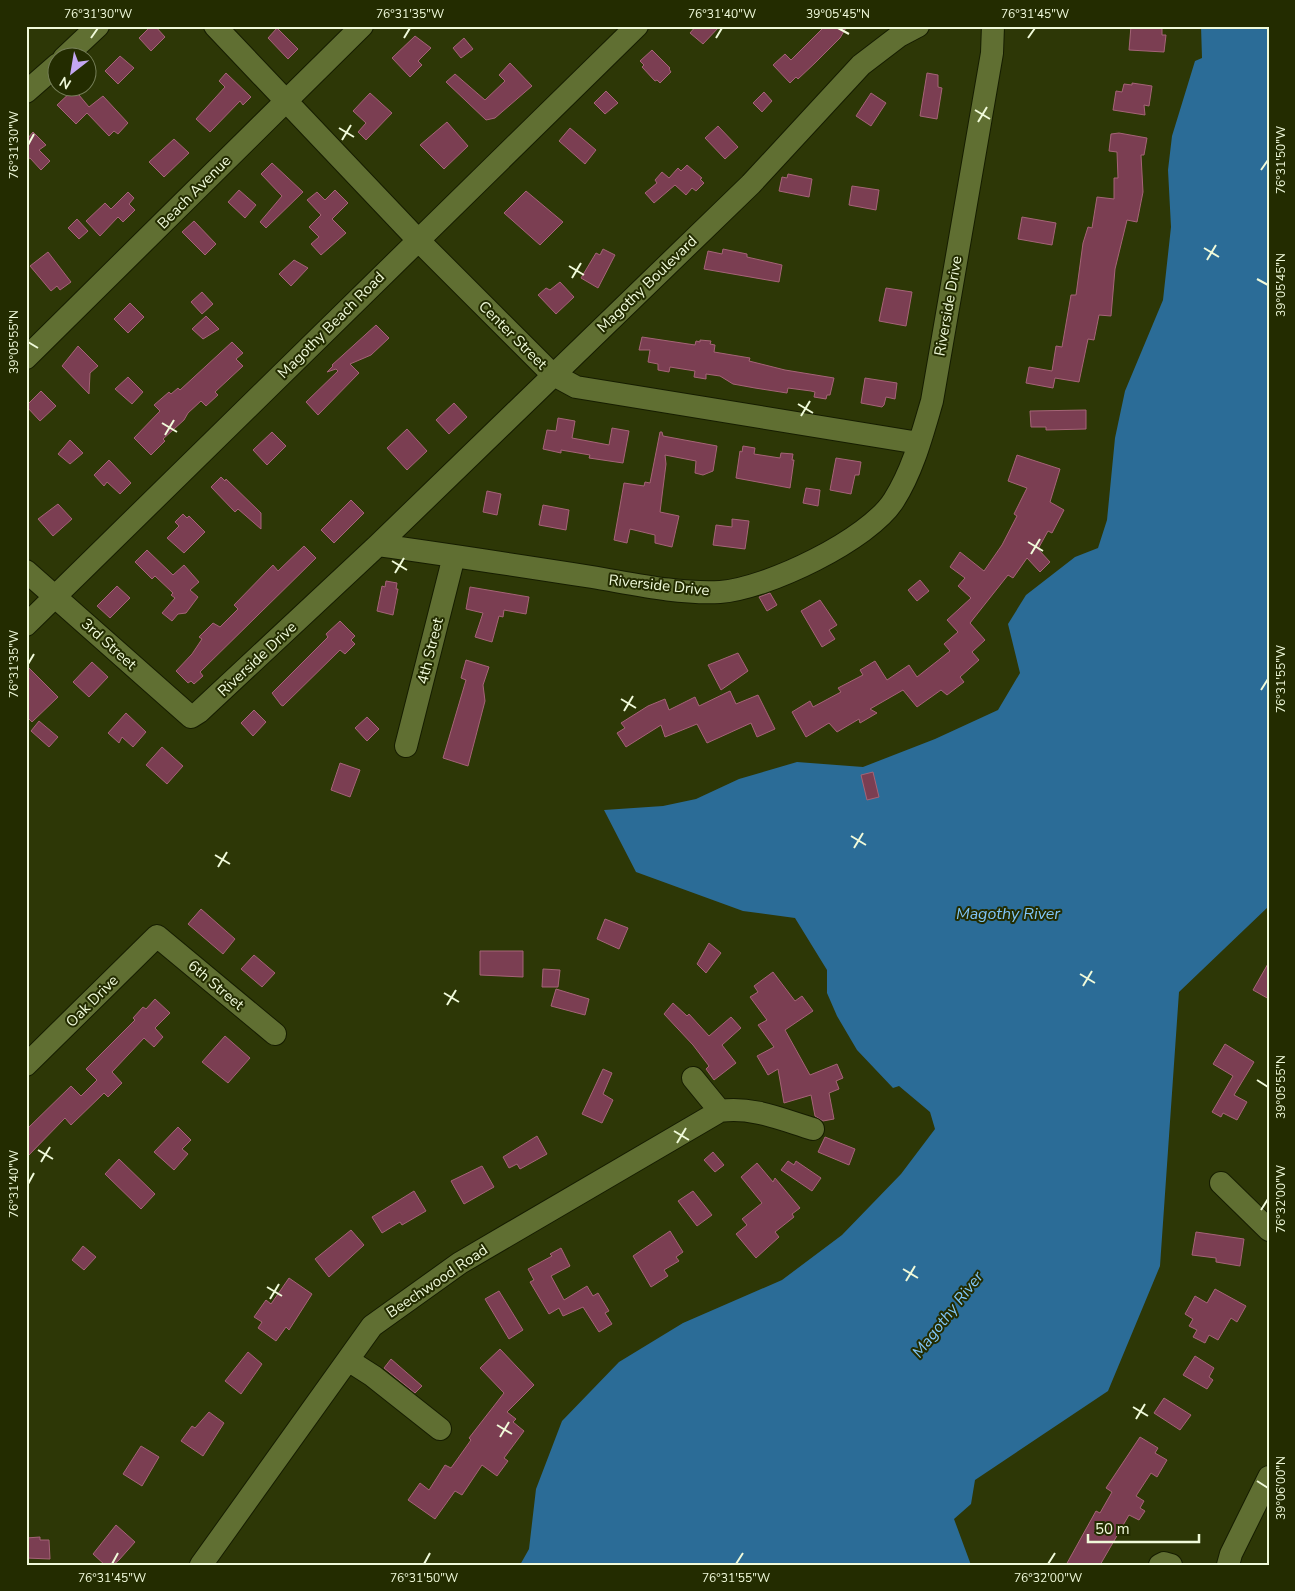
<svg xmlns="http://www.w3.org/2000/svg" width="1295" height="1591" font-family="'Nunito Sans',sans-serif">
  <rect width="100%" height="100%" fill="#2d3706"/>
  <!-- water -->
  <path fill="#2b6c97" d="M1201,26H1269V906L1179,992L1160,1266L1108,1391L975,1480L971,1504L954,1519L971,1565H520L529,1549L536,1489L562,1421L619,1362L683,1323L782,1280L842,1235L901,1174L935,1129L930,1112L899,1086L893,1088L857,1050L837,1016L827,993V970L795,918L743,911L636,872L604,810L663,806L696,799L739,779L797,762L863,767L935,739L998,710L1020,673L1008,624L1026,595L1075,557L1098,548L1107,520L1115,438L1125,391L1163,300L1171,227L1168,170L1172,136L1195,61L1202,58Z"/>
  <!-- building -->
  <path fill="#7b3e52" stroke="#a56477" d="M151,26H155L165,37L151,51L139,38Z
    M696,26H720L703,44L690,33Z
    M825,26H847L840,38L815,63L798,79L796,77L790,83L773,65L785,54L791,60Z
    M1131,26H1162V35H1166L1164,52L1129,50Z
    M277,28L298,49L288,59L268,38Z
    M415,36L431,48L418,61L422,65L410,77L392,58Z
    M464,38L473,49L461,58L453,48Z
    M652,50L670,68L669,69L671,72L660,83L657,80L655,81L642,67L644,65L640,61Z
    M120,56L134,68L118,84L105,71Z
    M510,63L532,86L495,118L486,120L446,82L455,74L485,100L505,81L499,75Z
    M226,73L251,97L243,105L240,101L210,132L196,119L225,87L219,81Z
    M927,73L938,75V87L942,88L937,119L920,116Z
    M1132,83L1152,86L1149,106L1144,105L1145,115L1113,110L1116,91L1122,92L1124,84L1132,85Z
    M74,89L89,107L103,96L128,123L118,134L114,131L109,136L87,113L76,124L57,105Z
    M606,91L618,103L605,114L594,103Z
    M764,92L772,101L762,112L753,103Z
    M370,93L392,113L366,140L358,132L366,123L353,111Z
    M871,93L886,103L871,126L856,116Z
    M447,122L468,146L444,169L420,145Z
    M718,126L738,147L725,159L705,138Z
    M570,128L596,150L585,164L559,141Z
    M33,132L46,145L39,150L50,161L41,170L30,158L26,160V136L28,138Z
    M1119,133L1147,138L1144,155H1141L1143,192L1137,222L1127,220L1115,269L1111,316L1099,315L1094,340L1088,339L1079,382L1055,378L1053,388L1026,383L1029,367L1052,371L1056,346L1062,347L1071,295H1076L1083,243L1088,227L1092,228L1097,197L1114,199V178H1118L1117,152L1109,151L1111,134Z
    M174,139L189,153L164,177L149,162Z
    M272,163L303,192L266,228L260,222L282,196L261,174Z
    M687,165L702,178L700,179L704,183L696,191L692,188L686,195L675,185L654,203L645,193L657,183L655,180L662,172L669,178L678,168L681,171Z
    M788,174L812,179L809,197L779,191L782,177L787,178Z
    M852,186L879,190L876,210L849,205Z
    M239,190L256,205L245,218L228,202Z
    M335,190L348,203L332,219L346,233L321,255L311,244L319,237L309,227L321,215L307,200L317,192L325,200Z
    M526,191L563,222L540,245L504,213Z
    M128,192L134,198L129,204L135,210L123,222L118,217L100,236L86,221L105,203L111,209Z
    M1022,217L1056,223L1052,245L1018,239Z
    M77,219L88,231L79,239L68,228Z
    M194,221L216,244L205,255L182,232Z
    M603,249L615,255L598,288L581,278L596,253L600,255Z
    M723,249L747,254V257L782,265L779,282L704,269L708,251L722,254Z
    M48,252L71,282L60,290L57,286L51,291L30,266Z
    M294,260L308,268L291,286L279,274Z
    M560,282L574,297L556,314L538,295L546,288L550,290Z
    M886,288L912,292L906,326L879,321Z
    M202,292L213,304L202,314L191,302Z
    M130,303L144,317L128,333L114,319Z
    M206,316L219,329L203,339L192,329Z
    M376,325L389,338L371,355L350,364L359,373L318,415L306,402L338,371L336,369L327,372L333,366L332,365Z
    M642,337L695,345L696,341L700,342V340L711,341L710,344L715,345L714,352L750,358L749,361L785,370L834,378L830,395H827L826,399L814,397L815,392L811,391L788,388L787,393L755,388L733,384L720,376L706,374V379L694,377L695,371L670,367L669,372L658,370V364L648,362L650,350H639Z
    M232,342L243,353L236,359L243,366L215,392L218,395L206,406L201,401L188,413L184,420L163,439L165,441L151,455L134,438L160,411L154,405L169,392L171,394L178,388L180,390Z
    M78,346L98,366L90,373L89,394L62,366Z
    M128,377L143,392L132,404L115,389Z
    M865,378L897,383L895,399L886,397L884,405L882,407L861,403Z
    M41,391L56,406L40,421L26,406Z
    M454,403L467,417L449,434L436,420Z
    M1086,410V429L1046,430V427H1031L1030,411Z
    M558,418L575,421L572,438L609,445L612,428L629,431L623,463L589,458L590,455L561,450V453L543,449L547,430L556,431Z
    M407,429L427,451L407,470L387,448Z
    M272,432L286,446L267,465L253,450Z
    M660,432H662L663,436L717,446L713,471L703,475L695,473L696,461L665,455L666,464L660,512L679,516L672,547L655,543V535L630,529L627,543L614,540L624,483L644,486L645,482L650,483Z
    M70,440L83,453L70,464L58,454Z
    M743,446L755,448L754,454L780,458L781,453L793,454L792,460H794L790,488L736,478L740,451L742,452Z
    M1017,455L1060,469L1050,502L1064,510L1052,533L1048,531L1038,549L1050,562L1040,572L1027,558L1013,578L1008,575L970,623L985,640L972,652L979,660L960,677L964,682L947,695L941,690L917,707L903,690L870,709L877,713L860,723L859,719L837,732L829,723L806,737L792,712L810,701L813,707L841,692L838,688L863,675L860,670L875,661L887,680L909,665L917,677L950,651L944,644L958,632L947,620L971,598L958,586L965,578L950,567L960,552L984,571L1002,545L1017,516L1014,514L1027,488L1008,481Z
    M836,458L861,462L859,475H855L851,494L830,490Z
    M109,460L131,483L120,494L107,482L104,486L94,475Z
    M221,477L225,481L226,479L261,513V529L238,509L235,512L211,487Z
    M806,488L820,490L818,506L803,503Z
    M487,491L501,494L497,515L483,512Z
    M351,500L364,513L334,543L321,530Z
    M58,504L72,519L53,536L38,519Z
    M543,505L569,510L566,530L539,525Z
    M183,514L187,518L189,516L205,532L184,553L167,538L179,526L175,522Z
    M732,519L749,521L745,549L713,545L716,525L732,527Z
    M304,546L316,558L200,672L203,676L194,684L191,681L188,683L176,671L192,654L202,639L199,637L213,623L220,627L238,609L234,605L273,565L278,571Z
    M147,550L173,575L184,565L199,582L190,590L198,597L186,613L178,614L172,621L162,613L175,598L171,595L173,593L155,576L152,579L135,562Z
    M920,580L929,591L917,601L908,590Z
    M386,581L397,583L396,589H398L393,615L377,611L382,586L385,587Z
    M117,586L130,598L110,618L97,606Z
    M470,587L529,597L526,614L504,610L503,617L499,616L492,642L475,637L483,613L466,609Z
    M770,593L777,605L767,611L759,597Z
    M820,600L837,625L829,630L835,639L822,647L801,611Z
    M340,621L355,636L351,640L355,644L345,654L340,650L283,706L281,705L272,693L328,637L326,634Z
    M738,653L748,671L721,690L708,665Z
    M466,660L489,667L483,685L485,701L468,766L443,758L466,680L461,678Z
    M92,662L108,677L89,697L73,682Z
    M26,665L58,697L32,722L26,716Z
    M730,691L736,704L758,695L775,729L757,737L751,723L707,743L697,724L665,737L661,725L626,747L617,733L625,728L621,723L648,706L665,699L669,710L695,697L699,706Z
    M254,710L266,722L253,736L241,723Z
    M126,713L146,732L133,747L122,737L119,743L108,733Z
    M367,717L379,729L367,741L355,728Z
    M39,721L58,737L49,747L31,731Z
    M162,747L183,766L167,784L146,765Z
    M340,763L360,770L350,797L331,790Z
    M873,772L879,797L867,800L861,775Z
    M201,909L235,939L223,954L188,924Z
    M605,919L628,928L619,949L597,939Z
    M709,943L721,953L706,973L697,964Z
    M480,951H523V977L480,975Z
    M254,955L275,973L262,987L241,969Z
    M1269,962V999L1253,990Z
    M543,969L560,970L558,987H542Z
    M773,972L795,1001L802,996L813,1011L785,1030L810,1075L837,1064L843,1078L836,1081L839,1089L829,1093L834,1119L823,1121L815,1116L811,1095L784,1103L778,1069L768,1075L757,1056L774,1047L758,1025L767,1020L750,997L758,992L754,986Z
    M556,989L589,999L585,1015L551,1006Z
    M155,999L170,1013L155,1028L163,1037L154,1047L144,1038L112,1072L122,1083L108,1097L104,1093L71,1125L65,1118L26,1158V1130L71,1086L81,1096L97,1080L86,1069L135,1020L133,1018L143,1007L146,1009Z
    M673,1003L687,1016L689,1014L709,1036L731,1017L741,1028L722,1045L736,1063L714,1080L706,1069L709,1066L693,1045L664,1014Z
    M225,1036L250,1058L228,1083L202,1062Z
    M1225,1044L1254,1062L1234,1095L1247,1102L1237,1120L1223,1113L1221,1117L1212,1112L1233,1076L1213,1064Z
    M603,1069L612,1073L603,1094L613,1100L602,1123L582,1114Z
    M178,1127L191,1140L182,1149L188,1154L174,1170L154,1152Z
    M537,1136L547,1154L520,1169L517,1164L509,1168L503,1157Z
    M825,1137L855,1149L849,1165L818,1152Z
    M713,1152L724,1165L715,1172L704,1160Z
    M119,1159L155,1194L141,1209L105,1174Z
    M788,1161L794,1165L796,1161L821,1178L812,1191L781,1170Z
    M757,1163L773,1182L775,1178L800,1208L792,1214L794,1217L775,1232L779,1237L756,1258L736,1234L747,1225L742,1219L762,1203L741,1177Z
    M482,1166L494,1187L464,1204L451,1181Z
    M414,1191L426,1211L402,1225L400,1222L382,1233L372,1217Z
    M693,1191L712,1215L697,1226L678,1201Z
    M351,1230L364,1245L329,1277L315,1259Z
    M670,1231L683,1252L676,1257L679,1261L664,1270L668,1276L651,1287L633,1256Z
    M1196,1232L1244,1239L1240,1266L1216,1262V1258L1192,1255Z
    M83,1246L96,1257L84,1270L72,1260Z
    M561,1248L570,1266L551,1276L564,1300L587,1286L593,1296L598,1293L609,1311L605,1313L612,1324L599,1332L583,1307L563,1316L559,1308L549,1314L530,1282L534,1280L528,1269L552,1256L550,1254Z
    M289,1278L312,1294L289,1330L286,1327L276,1341L258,1328L262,1322L254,1317L266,1300L271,1304Z
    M1215,1289L1246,1306L1237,1322L1231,1318L1218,1340L1209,1335L1205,1343L1193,1337L1197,1330L1189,1326L1193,1319L1185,1314L1195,1296L1207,1303Z
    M499,1291L523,1330L509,1339L485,1299Z
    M500,1349L534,1385L507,1412L516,1419L513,1422L524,1431L504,1458L508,1461L497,1476L482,1465L462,1495L455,1491L435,1519L408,1500L420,1483L429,1490L445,1465L451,1468L471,1440L469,1438L504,1393L480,1368Z
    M248,1352L262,1364L241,1394L225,1381Z
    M1195,1356L1214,1368L1209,1377L1213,1380L1207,1389L1183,1375Z
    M391,1359L422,1386L415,1393L384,1368Z
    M1164,1398L1191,1415L1180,1430L1154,1413Z
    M209,1412L224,1423L203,1456L181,1441L192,1426L195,1428Z
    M1140,1437L1158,1448L1155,1453L1167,1460L1157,1477L1151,1473L1136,1496L1144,1501L1140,1508L1145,1511L1139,1520L1129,1515L1100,1565H1066L1096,1511L1100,1513L1112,1492L1106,1488Z
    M141,1446L159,1457L142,1486L123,1474Z
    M116,1525L135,1542L119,1560L113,1565H105L93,1554Z
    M40,1537V1540H49L50,1559L26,1558V1538Z"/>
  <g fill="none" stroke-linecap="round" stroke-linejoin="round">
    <defs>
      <path id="minor" d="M215,26L418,240L552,374L576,387L919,443
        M64,58L98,26
        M26,92L58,64
        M26,358L362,26
        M378,545C450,555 521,566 592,577C634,584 677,594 720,592C766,589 869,540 894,500C913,470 922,435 932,401L992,53L993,26
        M26,571L191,717L199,712L378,545L751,184L861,65L899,36L918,26
        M26,625L637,26
        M406,746L454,556
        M26,1065L157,936L275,1034
        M720,1111C752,1106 783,1120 813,1129
        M1221,1183L1269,1230
        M348,1360L373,1376L440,1429
        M201,1565L372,1326L460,1263L720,1111L693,1078
        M1160,1565L1164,1563L1171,1565
        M1228,1565L1231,1554L1269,1477"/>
    </defs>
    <!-- minor casing -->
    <use href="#minor" stroke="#161d00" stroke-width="24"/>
    <!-- minor -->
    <use href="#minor" stroke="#606f32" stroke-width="22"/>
  </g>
  <!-- ticks -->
  <path fill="none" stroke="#f0fada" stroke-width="2" d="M838,28L849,34M91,38L98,28M404,38L410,28M716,38L722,28M1028,38L1035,28M975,110L990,119M978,122L987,107M339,128L354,137M342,140L351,125M28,145L34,134M1261,170L1268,160M1204,248L1219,257M1207,260L1216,245M569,266L584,275M572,278L581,263M1257,279L1268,285M28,342L38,348M798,404L813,413M801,416L810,401M162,423L177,432M165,435L174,420M1028,542L1043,551M1031,554L1040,539M392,561L407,570M395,573L404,558M28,664L34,654M1261,690L1268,679M621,699L636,708M624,711L633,696M851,836L866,845M854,848L863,833M215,855L230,864M218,867L227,852M1080,974L1095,983M1083,986L1092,971M444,993L459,1002M447,1005L456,990M1257,1080L1268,1087M674,1131L689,1140M677,1143L686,1128M38,1150L53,1159M41,1162L50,1147M28,1184L34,1173M1261,1210L1268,1199M903,1269L918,1278M906,1281L915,1266M267,1287L282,1296M270,1299L279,1284M1133,1407L1148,1416M1136,1419L1145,1404M497,1425L512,1434M500,1437L509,1422M1257,1481L1268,1488M112,1564L118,1553M424,1564L430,1553M736,1564L743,1553M1048,1564L1055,1553"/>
  <g text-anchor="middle" stroke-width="4" stroke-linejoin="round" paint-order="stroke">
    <!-- street labels -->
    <g font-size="15" fill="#f0fada" stroke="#232c00">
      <text transform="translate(194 192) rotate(-45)" y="5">Beach Avenue</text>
      <text transform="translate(647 284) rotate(-44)" y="5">Magothy Boulevard</text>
      <text transform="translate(948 306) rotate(-80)" y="5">Riverside Drive</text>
      <text transform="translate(331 325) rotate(-45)" y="5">Magothy Beach Road</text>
      <text transform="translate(513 335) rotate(45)" y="5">Center Street</text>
      <text transform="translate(659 585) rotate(6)" y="5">Riverside Drive</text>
      <text transform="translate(109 644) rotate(42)" y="5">3rd Street</text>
      <text transform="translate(430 651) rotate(-76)" y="5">4th Street</text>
      <text transform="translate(257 659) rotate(-43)" y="5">Riverside Drive</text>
      <text transform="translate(216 985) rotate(40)" y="5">6th Street</text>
      <text transform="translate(92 1001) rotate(-45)" y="5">Oak Drive</text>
      <text transform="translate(437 1281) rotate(-34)" y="5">Beechwood Road</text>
    </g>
    <!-- water labels -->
    <g font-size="16" font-style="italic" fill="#81c6f8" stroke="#232c00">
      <text x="1008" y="919">Magothy River</text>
      <text transform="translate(947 1314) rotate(-52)" y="6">Magothy River</text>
    </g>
  </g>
  <!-- border -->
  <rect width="1295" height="1591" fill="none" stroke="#232c00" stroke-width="55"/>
  <!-- north arrow -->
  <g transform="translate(72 72) rotate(211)"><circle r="24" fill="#232c00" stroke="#757e57"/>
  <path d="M0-4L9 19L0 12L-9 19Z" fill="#c3a7f2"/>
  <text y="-8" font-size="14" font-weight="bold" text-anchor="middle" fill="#f0fada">N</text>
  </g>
  <!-- scale -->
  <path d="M1088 1534v8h111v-8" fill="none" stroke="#f0fada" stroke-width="2.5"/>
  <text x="1095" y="1534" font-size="15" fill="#f0fada" stroke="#232c00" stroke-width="4" paint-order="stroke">50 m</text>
  <rect x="28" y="28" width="1240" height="1536" fill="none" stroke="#f0fada" stroke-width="2"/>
  <g font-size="12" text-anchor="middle" fill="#f0fada">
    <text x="98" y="18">76°31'30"W</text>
    <text x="410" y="18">76°31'35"W</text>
    <text x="722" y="18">76°31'40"W</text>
    <text x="838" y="18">39°05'45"N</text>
    <text x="1035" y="18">76°31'45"W</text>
    <text transform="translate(14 145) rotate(-90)" y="4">76°31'30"W</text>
    <text transform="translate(1281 160) rotate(-90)" y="4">76°31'50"W</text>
    <text transform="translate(1281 285) rotate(-90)" y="4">39°05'45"N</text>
    <text transform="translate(14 342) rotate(-90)" y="4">39°05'55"N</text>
    <text transform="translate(14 664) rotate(-90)" y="4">76°31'35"W</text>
    <text transform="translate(1281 679) rotate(-90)" y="4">76°31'55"W</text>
    <text transform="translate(1281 1087) rotate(-90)" y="4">39°05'55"N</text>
    <text transform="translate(14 1184) rotate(-90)" y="4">76°31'40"W</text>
    <text transform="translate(1281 1199) rotate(-90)" y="4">76°32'00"W</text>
    <text transform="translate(1281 1488) rotate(-90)" y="4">39°06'00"N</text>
    <text x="112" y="1582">76°31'45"W</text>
    <text x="424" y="1582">76°31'50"W</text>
    <text x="736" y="1582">76°31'55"W</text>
    <text x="1048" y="1582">76°32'00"W</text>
  </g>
</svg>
